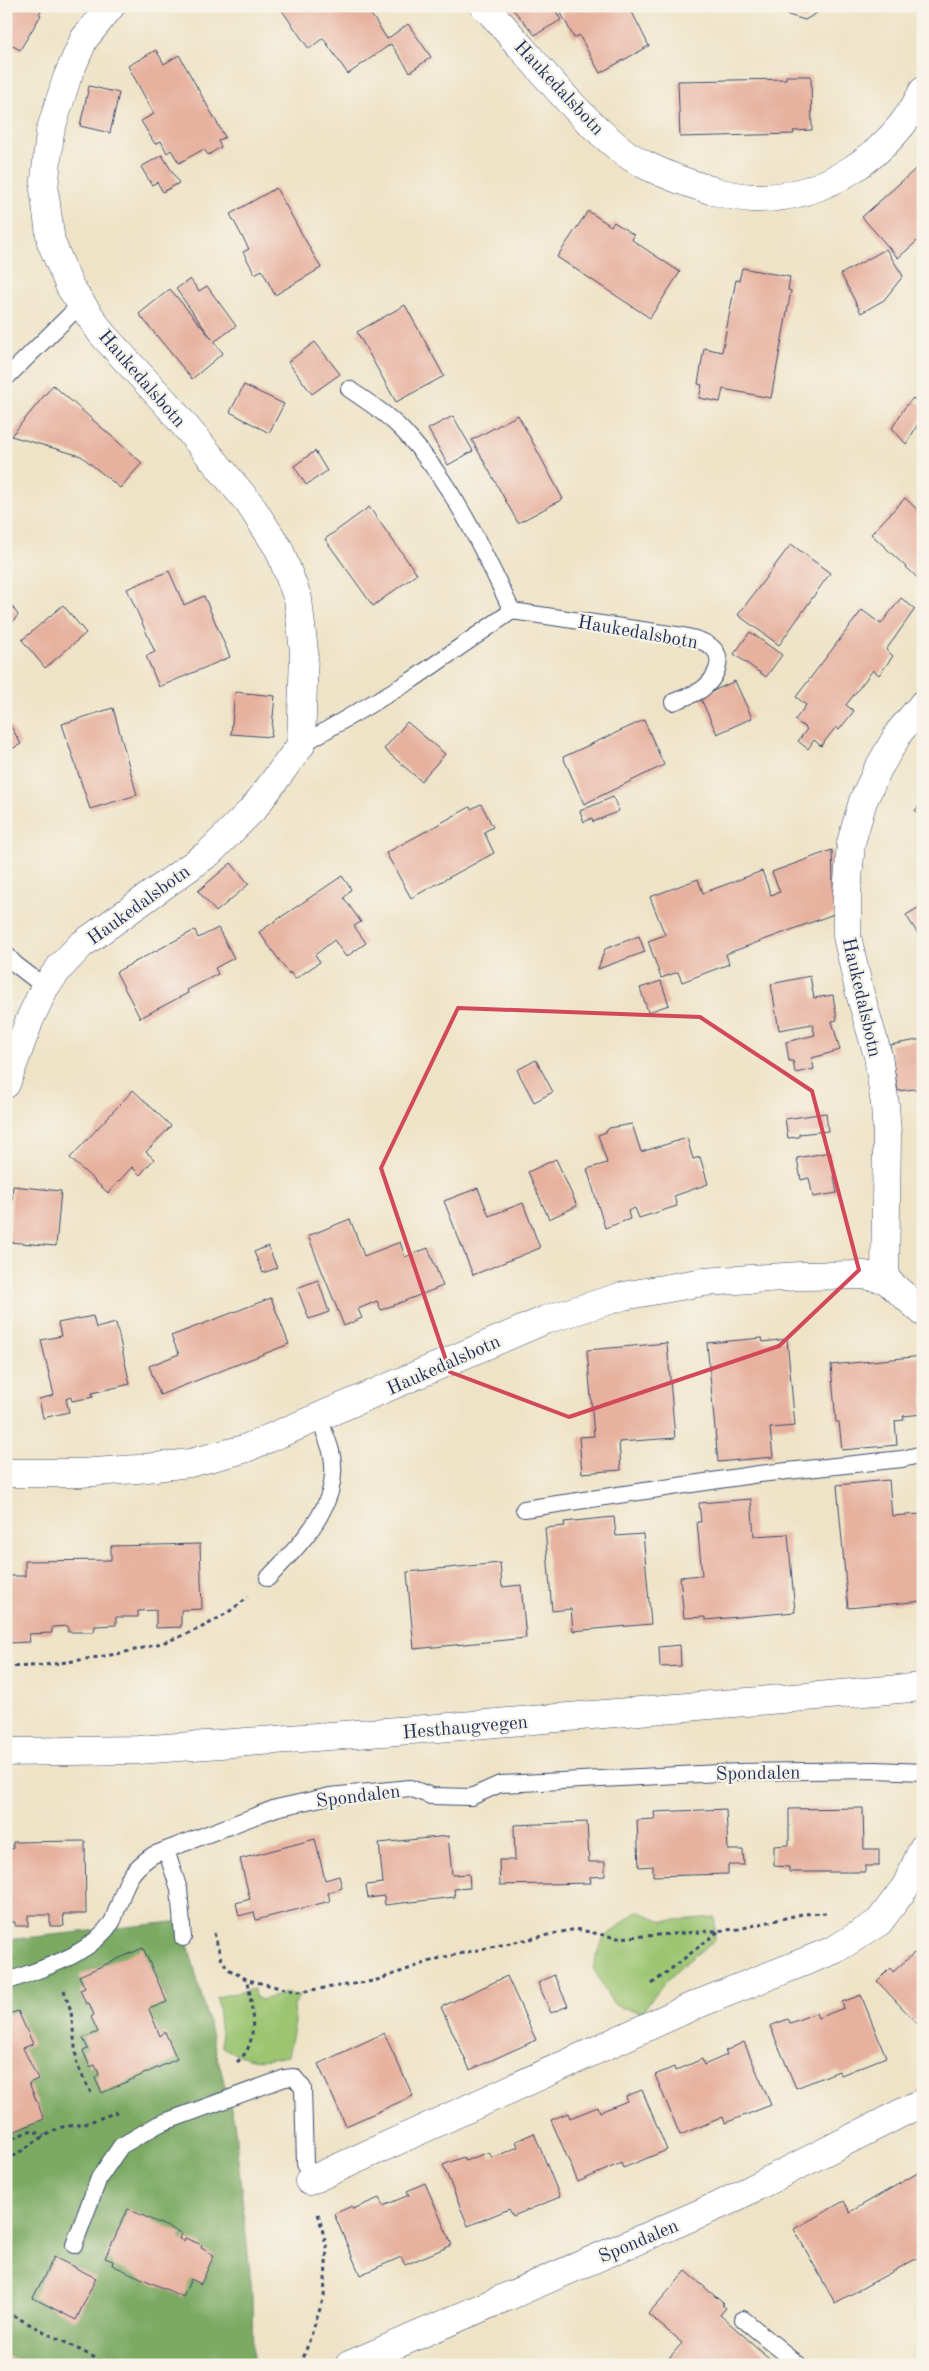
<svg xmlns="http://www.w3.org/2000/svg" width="929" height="2371" font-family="'Old Standard TT',serif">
  <rect width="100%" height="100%" fill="#f7f3e8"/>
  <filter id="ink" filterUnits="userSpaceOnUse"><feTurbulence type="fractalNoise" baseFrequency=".02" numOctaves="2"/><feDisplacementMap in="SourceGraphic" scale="10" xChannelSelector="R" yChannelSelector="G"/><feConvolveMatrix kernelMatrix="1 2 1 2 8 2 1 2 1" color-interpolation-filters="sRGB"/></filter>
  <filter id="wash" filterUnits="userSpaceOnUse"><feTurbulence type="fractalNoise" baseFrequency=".0096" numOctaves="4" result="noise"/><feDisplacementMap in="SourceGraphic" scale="20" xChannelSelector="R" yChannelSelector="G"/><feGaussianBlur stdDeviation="1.12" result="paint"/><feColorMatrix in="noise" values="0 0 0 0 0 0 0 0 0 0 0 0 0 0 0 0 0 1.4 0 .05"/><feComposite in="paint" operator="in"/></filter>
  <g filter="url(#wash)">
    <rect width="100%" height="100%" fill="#eee3c6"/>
    <!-- green -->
    <path fill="#9bc571" stroke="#5b7a68" d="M637,1911L663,1921L715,1917V1940C686,1961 663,1981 643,2011L622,2009L612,2002L593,1968L603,1939Z
      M254,1989L255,1996L261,2000L287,1993L300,1996L294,2005L295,2023L288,2056C256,2062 251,2062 222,2047L217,1997Z"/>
    <!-- forest -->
    <path fill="#7caa63" stroke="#4c6c60" d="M182,1921L234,2120L252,2293L253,2365H6V1940Z"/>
    <g id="blocks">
      <!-- building -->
      <path fill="#e7b19f" d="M6,6H44L39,14L41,15L20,50L6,42Z
        M285,6H364L375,20L387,39L408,24L431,57L410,72L391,44L348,74L323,38L309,49L281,9Z
        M510,6H553L561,20L535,35Z
        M573,6H629L649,46L600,73L579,35L574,38L561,13Z
        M780,6H829L805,20L785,14Z
        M156,50L164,64L179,55L225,137L218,141L221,147L208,155L204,149L179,163L171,150L167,153L161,141L155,144L141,121L154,114L128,66Z
        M786,76H811L812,130L793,131L794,134L680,137L678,81L786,79Z
        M89,86L119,93L110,133L80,126Z
        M162,155L179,183L163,192L157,182L152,185L141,167Z
        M920,165H923V236L898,258L862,217Z
        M276,188L321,268L275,295L262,270L255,274L243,252L249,249L230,214Z
        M588,211L611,226L614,222L634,235L632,240L680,272L650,318L557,257Z
        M886,249L903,276L884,300L861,313L841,274Z
        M742,268L790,277L788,290L791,291L771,398L723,389L720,402L699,398L702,385L698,384L704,348L722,352L736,280L739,281Z
        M190,279L199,291L207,286L236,326L214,342L223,353L192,379L139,314L170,289L212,339L176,289Z
        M405,305L444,376L396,402L357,332Z
        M315,342L340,374L312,394L288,362Z
        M53,385L142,463L120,488L81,456L11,436Z
        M244,385L284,404L269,433L230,412Z
        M913,398L923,406V416L906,444L892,428L905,407Z
        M518,415L563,499L518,523L472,440Z
        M453,416L473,451L448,465L428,429Z
        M315,451L327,471L306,485L294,466Z
        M905,498L923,515V583L871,534Z
        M369,507L417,574L373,606L325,539Z
        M791,544L830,573L779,645L738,615Z
        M169,571L184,605L204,596L230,657L159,687L146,656L155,652L127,589Z
        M6,598L18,615L6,630Z
        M901,598L915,609L886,650L893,656L879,675L873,670L846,705L854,711L839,730L836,727L821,746L814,740L808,749L798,741L807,729L795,720L806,705L796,697L862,610L881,624Z
        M63,605L86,633L45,668L22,640Z
        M750,632L782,655L766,677L734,654Z
        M735,681L752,718L717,734L700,697Z
        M235,692L275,696L271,737L231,734Z
        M113,708L137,795L90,809L62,724Z
        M6,718L21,744L6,752Z
        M644,720L664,765L584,804L563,757Z
        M407,722L445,754L421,781L384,749Z
        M613,797L619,811L593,822L592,818L584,822L580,811Z
        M481,804L493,827L484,832L494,853L411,898L386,853L470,807L471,809Z
        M923,804V821L915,810Z
        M832,850L834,914L726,954L729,964L682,982L678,972L661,978L648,941L665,935L650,897L698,879L703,893L762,871L771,895L780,892L772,872Z
        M231,863L249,884L216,912L198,891Z
        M342,876L351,889L344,898L361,922L354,926L366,943L346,957L334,940L315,955L320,962L295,979L290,972L289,974L259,932Z
        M923,905V942L906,915Z
        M218,928L234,958L215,968L218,974L187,990L188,993L140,1018L116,972L195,930L198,938Z
        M639,936L645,952L598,969L605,949Z
        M810,976L814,998L833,995L837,1020L832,1021L840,1050L812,1058L814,1069L795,1073L793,1061H789L786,1042L815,1035L812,1024L779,1030L771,984Z
        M661,981L669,1005L648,1012L640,988Z
        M923,1039V1088L898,1091L890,1045Z
        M536,1060L553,1092L534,1102L517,1070Z
        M133,1090L171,1126L146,1152L154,1159L140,1175L132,1167L108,1193L70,1158Z
        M826,1113L828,1131L799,1134V1137L788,1138L785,1119Z
        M632,1124L641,1152L687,1138L693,1159L700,1157L708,1184L674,1196L677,1206L639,1218L635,1208L628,1211L630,1219L605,1228L587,1169L607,1163L598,1135L606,1132L609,1128Z
        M830,1152L837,1193L813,1197L809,1178L801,1180L797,1158Z
        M556,1159L577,1206L549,1219L528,1172Z
        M13,1186L61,1191L56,1246L9,1242Z
        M478,1188L489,1216L523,1203L540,1248L473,1275L444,1201Z
        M350,1219L364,1256L400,1242L405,1257L428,1248L443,1286L381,1310L377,1301L358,1309L362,1318L344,1326L308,1236Z
        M268,1246L277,1268L263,1273L254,1252Z
        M318,1280L329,1312L309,1319L297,1288Z
        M271,1298L289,1344L160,1395L149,1366L179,1354L171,1336Z
        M93,1316L96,1328L116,1323L130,1384L92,1393L93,1397L72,1401L71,1397L66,1399L69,1412L43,1418L39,1399L54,1395L41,1340L61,1336L58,1323Z
        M762,1338L763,1342L787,1339L795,1426L770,1428L773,1457L718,1462L707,1343Z
        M667,1343L675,1438L619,1442L621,1470L582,1473L579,1437L594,1436L587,1350Z
        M923,1356V1414L903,1416L904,1420L895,1421L897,1445L842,1450L839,1422H836L831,1365Z
        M889,1480L892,1516L920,1514L923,1601L848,1608L837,1485Z
        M751,1499L754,1536L788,1534L795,1612L705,1620V1617L684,1618L680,1577L702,1575L697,1522H701L699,1503Z
        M614,1517L616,1536L643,1534L651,1624L573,1631L571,1609L552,1611L545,1528L565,1526L564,1522Z
        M200,1544L202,1609L181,1610V1627L156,1628V1610L138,1611V1617H116V1625L95,1626L94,1632H68V1626L52,1627V1633L29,1634L30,1642L9,1643V1649H6V1576H25V1561L111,1560V1546Z
        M500,1563L502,1587L521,1585L526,1638L414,1649L407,1572Z
        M680,1645L681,1666L660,1667L659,1647Z
        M863,1808L864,1849H879V1866H865V1872H789V1867L774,1866V1846L789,1845V1809Z
        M726,1809L728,1850H743L744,1865H728V1874L653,1876V1866L639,1867L637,1820L655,1819L654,1812Z
        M587,1822L589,1862H605V1876L590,1877L591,1883L500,1885L499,1860H515L514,1825Z
        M448,1836L452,1875L469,1874L470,1888L454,1889L455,1897L385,1905L384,1896L368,1898L366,1885L383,1883L379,1843Z
        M315,1839L325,1880L339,1876L342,1888L328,1893L330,1901L256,1920L254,1912L239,1916L236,1903L250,1899L240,1859Z
        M85,1841L86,1914H63L64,1926H50V1915H28V1926H15V1922H6V1849H13V1842Z
        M143,1948L167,2002L149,2009L160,2036L165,2032L177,2059L102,2093L95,2078L99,2074L95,2065L90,2067L83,2051L88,2049L83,2038L98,2032L91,2017L94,2015L89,2003L86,2004L80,1990L85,1988L79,1976Z
        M923,1952V2030L877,1981L890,1968L893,1972L914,1953L918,1957Z
        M554,1975L568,2006L551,2013L538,1983Z
        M507,1976L536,2040L470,2070L441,2007Z
        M861,1995L886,2057L841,2075L839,2071L796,2088L770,2026L788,2019L790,2023L816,2013L818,2018L844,2008L842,2002Z
        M18,2011L33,2044L23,2048L38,2079L29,2083L44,2119L6,2135V2015Z
        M384,2033L413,2096L346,2126L318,2064Z
        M744,2042L771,2105L725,2123L723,2117L680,2135L655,2075L674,2067L675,2071L702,2059L704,2065L727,2055L725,2051Z
        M642,2090L667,2150L623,2168L621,2163L578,2182L551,2120L568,2113L570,2118L598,2107L600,2112L627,2101L626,2096Z
        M534,2133L560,2197L513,2216L509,2209L468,2226L443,2165L463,2157L465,2161L489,2152L492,2158L518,2147L516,2141Z
        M923,2170V2255L835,2303L794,2229L844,2201L850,2212Z
        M425,2183L452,2245L405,2265L401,2257L360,2275L334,2214L352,2206L353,2209L379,2198L383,2206L409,2195L407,2191Z
        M128,2209L181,2233L179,2239L184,2241L185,2238L202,2245L201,2248L214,2255L201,2284L191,2279L183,2297L112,2265L113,2261L105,2258Z
        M54,2257L96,2278L76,2320L33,2298Z
        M686,2271L724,2304L722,2305L726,2308L720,2315L770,2359L765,2365H663L682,2343L648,2314Z
        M6,2355L28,2365H6Z"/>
    </g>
  </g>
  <g filter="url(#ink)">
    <use href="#blocks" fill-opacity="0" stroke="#3b4a6e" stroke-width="1"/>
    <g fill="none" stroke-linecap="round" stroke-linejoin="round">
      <defs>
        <path id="service" d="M6,378L81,304
          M349,389C369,403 390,416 406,434C454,486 482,548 512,611
          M301,745L412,680L512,611L683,636C692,638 702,640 709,645C728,657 715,680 701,690C693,695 682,698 673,702
          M6,954L15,964L45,987
          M524,1509L759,1474L902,1459L923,1454
          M268,1578C300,1544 344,1503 331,1451C328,1440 323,1429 319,1418
          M166,1850L179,1889L183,1938
          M6,1982C44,1967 88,1957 112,1922C115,1917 116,1910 119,1904C127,1879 131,1870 153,1855L276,1808L330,1796L410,1788L431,1796L471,1797L500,1784L739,1772L876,1770L923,1772
          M74,2245L99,2178L121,2146L159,2124L285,2078L294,2077L303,2088L305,2163L309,2181
          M743,2319L799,2365"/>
        <path id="minor" d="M484,6L493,15C534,61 572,111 620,149C637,163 660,172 680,180C703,188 729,197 753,198C824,200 892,154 923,91
          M6,1084L30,1019L45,987L61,966L81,945L209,853L254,808L301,745L304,652L298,599L279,549L249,503L166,403L102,334L70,287L51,242L44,189L50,132L67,78L84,39L111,6
          M885,1279L887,1134L885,1105L878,1056L859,990L847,936V893L851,843L863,801L878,769L900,731L923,704
          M6,1473H80L137,1469L190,1463L244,1449L545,1320L623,1296L703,1282L800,1276L864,1275L885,1279L923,1312
          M309,2181L693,2006L834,1950L879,1922L906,1886L923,1848
          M349,2365L724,2203L923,2102"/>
        <path id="secondary" d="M6,1752L138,1750L438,1728L923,1687"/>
      </defs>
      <!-- service casing -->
      <use href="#service" stroke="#3b4a6e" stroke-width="18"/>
      <!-- minor casing -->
      <use href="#minor" stroke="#3b4a6e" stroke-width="29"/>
      <!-- secondary casing -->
      <use href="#secondary" stroke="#3b4a6e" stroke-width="29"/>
      <!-- path -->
      <path stroke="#3b4a6e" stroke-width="3" stroke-dasharray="4 4" stroke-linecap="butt" d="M6,1666C32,1668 60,1663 86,1659C145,1650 201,1637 248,1597
        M214,1933L221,1958L228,1969L248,1980L297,1992L374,1981L440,1958L576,1929L617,1938L739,1929L802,1914L826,1913
        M652,1984L720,1930
        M64,1990L71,2011L77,2065L91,2093
        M237,2062C261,2043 251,2007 248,1980
        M6,2141L32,2130L44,2136
        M6,2161L44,2136L62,2127L84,2124L117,2112
        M6,2312L109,2365
        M301,2365L324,2297L327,2248L318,2213"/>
      <!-- service -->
      <use href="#service" stroke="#fff" stroke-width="16"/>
      <!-- minor -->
      <use href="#minor" stroke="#fff" stroke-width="28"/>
      <!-- secondary -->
      <use href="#secondary" stroke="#fff" stroke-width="28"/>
    </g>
  </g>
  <!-- marked area -->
  <path fill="none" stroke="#d1495b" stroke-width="4" stroke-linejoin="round" d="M458,1008L700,1017L812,1091L859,1270L779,1346L569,1417L450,1372L381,1168Z"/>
  <g text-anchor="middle" stroke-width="4.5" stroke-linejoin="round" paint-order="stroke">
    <!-- street labels -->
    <g font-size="19" fill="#1b2f5e" stroke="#f7f3e8">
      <text transform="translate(560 87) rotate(47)" y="7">Haukedalsbotn</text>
      <text transform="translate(143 378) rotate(49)" y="7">Haukedalsbotn</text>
      <text transform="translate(638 631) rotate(10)" y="7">Haukedalsbotn</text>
      <text transform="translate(138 904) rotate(-36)" y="7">Haukedalsbotn</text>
      <text transform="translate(863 997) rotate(77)" y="7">Haukedalsbotn</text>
      <text transform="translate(443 1364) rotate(-24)" y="7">Haukedalsbotn</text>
      <text transform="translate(465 1726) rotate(-5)" y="7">Hesthaugvegen</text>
      <text transform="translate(758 1772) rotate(-1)" y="7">Spondalen</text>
      <text transform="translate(358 1795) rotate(-7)" y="7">Spondalen</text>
      <text transform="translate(638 2240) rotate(-23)" y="7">Spondalen</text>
    </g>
  </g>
  <!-- margin -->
  <rect width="929" height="2371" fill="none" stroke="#f7f3e8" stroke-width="25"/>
</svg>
